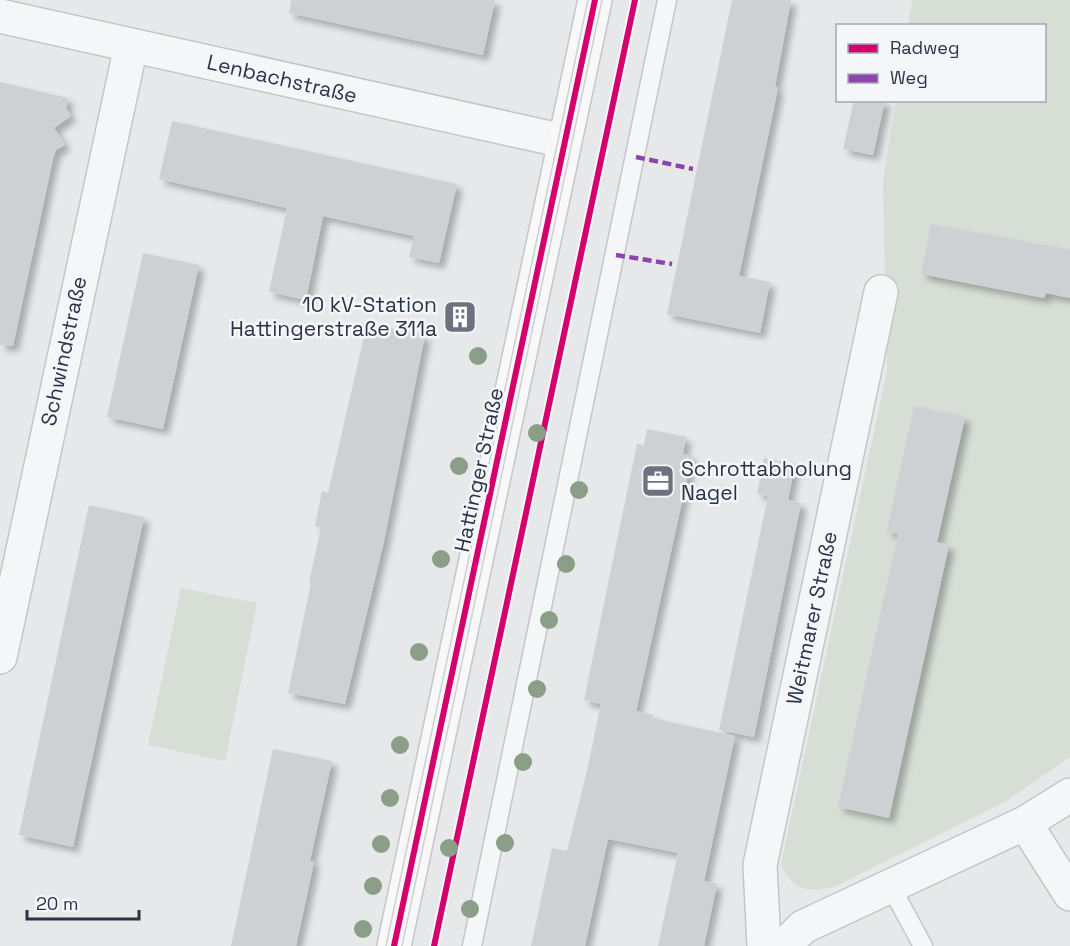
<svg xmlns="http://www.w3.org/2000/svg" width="1070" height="946" font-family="'Space Grotesk',sans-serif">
  <defs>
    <filter id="shadow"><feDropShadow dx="5.5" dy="5.5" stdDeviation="3" flood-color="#0004"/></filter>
  </defs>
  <rect width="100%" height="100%" fill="#e6e8ea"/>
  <!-- green -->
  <path fill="#d6ded6" d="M912,0H1070V757L1008,800L836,886C810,893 792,892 781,864L887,371L883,181L896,101L1044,100V26L908,25Z
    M181,588L257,603L225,761L148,745Z"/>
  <!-- building -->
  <path fill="#ced0d3" filter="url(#shadow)" d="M291,0H495L483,55L289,13Z
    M732,0H791L775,87L778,88L739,276L770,282L760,333L667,314Z
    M0,82L68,98L66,108L71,116L54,128L65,145L56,150L53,159L13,346L0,345Z
    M854,100H885L873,155L843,149Z
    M172,121L457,184L439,263L409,257L414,236L323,216L306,300L269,292L287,208L159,179Z
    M931,224L1070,250V298L1046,293L1044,298L921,274Z
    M143,253L199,265L163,429L107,417Z
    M385,327L425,335L384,541L345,704L288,693L311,583H309L321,527L315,526L322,491L328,493L366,328L383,332Z
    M914,406L965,417L937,542L949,545L889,818L838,807L898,534L887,531Z
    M647,429L686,437L683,454L692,456L636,711L653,715L652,718L735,736L704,881L717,884L704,946H658L678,853L608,839L585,946H531L552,848L567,851L586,775L601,704L584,700L637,444L644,445Z
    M764,458L795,464L788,500L801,503L754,737L719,730L768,496L757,494Z
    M89,505L144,517L73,847L19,835Z
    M273,749L332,761L310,861L314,862L296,946H231Z"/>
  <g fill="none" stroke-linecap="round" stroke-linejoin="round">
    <defs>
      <path id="service" d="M891,887L923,946
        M472,946L667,0"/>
      <path id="minor" d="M0,16L564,141
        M0,657L131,46
        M1025,823L1070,894
        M764,946L760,865L881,292
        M784,946L803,927L1025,823L1070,795"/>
      <path id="secondary" d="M394,946L595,0"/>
    </defs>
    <!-- service casing -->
    <use href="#service" stroke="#c4c6c8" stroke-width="21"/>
    <!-- minor casing -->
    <use href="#minor" stroke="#c4c6c8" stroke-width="36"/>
    <!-- secondary casing -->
    <use href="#secondary" stroke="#c4c6c8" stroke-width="36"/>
    <!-- service -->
    <use href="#service" stroke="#f5f6f7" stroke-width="18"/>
    <!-- minor -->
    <use href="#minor" stroke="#f5f6f7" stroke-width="33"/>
    <!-- secondary -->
    <use href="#secondary" stroke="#f8f8f8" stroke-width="33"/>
    <!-- tram -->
    <path stroke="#cecfd2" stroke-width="1.5" d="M386,946L588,0
      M402,946L602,0"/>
    <!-- quiet -->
    <path stroke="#8e44ad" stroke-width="4.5" stroke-dasharray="9 4.5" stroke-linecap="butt" d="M636,157L693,169
      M616,255L672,264"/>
    <defs>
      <path id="cycleway" d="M394,946L595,0
        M434,946L635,0"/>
    </defs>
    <!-- cycleway casing -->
    <use href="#cycleway" stroke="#f4f6f9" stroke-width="10"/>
    <!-- cycleway -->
    <use href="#cycleway" stroke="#d6006c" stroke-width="6"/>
  </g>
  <!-- trees -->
  <g fill="#8a9e88">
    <circle cx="478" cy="356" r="9"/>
    <circle cx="537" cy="433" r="9"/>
    <circle cx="459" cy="466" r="9"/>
    <circle cx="579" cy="490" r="9"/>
    <circle cx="441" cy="559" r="9"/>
    <circle cx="566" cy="564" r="9"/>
    <circle cx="549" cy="620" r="9"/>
    <circle cx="419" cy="652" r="9"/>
    <circle cx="537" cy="689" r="9"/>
    <circle cx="400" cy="745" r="9"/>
    <circle cx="523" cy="762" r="9"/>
    <circle cx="390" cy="798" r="9"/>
    <circle cx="505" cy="843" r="9"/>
    <circle cx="381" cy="844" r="9"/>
    <circle cx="449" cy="848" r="9"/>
    <circle cx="373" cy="886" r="9"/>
    <circle cx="470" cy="909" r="9"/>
    <circle cx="363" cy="929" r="9"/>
  </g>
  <!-- icons -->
  <defs>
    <symbol id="building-square" viewBox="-11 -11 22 22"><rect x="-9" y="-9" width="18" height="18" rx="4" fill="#6c737f" stroke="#f4f6f9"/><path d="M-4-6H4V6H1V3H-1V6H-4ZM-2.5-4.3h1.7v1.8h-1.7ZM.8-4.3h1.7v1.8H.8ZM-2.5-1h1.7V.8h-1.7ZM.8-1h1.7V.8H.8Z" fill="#fff"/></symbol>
    <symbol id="office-square" viewBox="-11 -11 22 22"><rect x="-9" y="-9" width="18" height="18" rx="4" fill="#6c737f" stroke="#f4f6f9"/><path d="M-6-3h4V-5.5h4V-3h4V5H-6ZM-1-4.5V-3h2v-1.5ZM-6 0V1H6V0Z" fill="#fff"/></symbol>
  </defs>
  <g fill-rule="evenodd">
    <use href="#building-square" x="441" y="298" width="38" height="38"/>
    <use href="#office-square" x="639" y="462" width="38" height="38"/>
  </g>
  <g text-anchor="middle" stroke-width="5" stroke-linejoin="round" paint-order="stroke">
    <!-- street labels -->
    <g font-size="21" fill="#2b3445" stroke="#f4f6f9">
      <text transform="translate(282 79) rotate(13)" y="7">Lenbachstraße</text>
      <text transform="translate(64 351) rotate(-78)" y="7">Schwindstraße</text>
      <text transform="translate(479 470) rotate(-78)" y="7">Hattinger Straße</text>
      <text transform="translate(812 618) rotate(-78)" y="7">Weitmarer Straße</text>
    </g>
    <!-- poi labels -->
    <g font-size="21" fill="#2b3445" stroke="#f4f6f9" text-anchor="end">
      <text x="437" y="312">10 kV-Station<tspan x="437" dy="24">Hattingerstraße 311a</tspan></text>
      <text x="681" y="476" text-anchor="start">Schrottabholung<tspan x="681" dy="24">Nagel</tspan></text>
    </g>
  </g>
  <!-- legend -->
  <rect x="836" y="24" width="210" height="78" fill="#f4f6f9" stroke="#a4a8b1" stroke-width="1.5"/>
  <rect x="848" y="44" width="30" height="9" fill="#d6006c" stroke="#a4a8b1" stroke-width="1.5"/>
  <text x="890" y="54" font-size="18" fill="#2b3445">Radweg</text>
  <rect x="848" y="74" width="30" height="9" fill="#8e44ad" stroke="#a4a8b1" stroke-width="1.5"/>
  <text x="890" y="84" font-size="18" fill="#2b3445">Weg</text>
  <!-- scale -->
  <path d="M27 910v9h112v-9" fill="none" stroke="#2b3445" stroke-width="3"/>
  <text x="36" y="910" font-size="18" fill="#2b3445" stroke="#f4f6f9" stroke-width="4.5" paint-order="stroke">20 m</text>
</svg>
